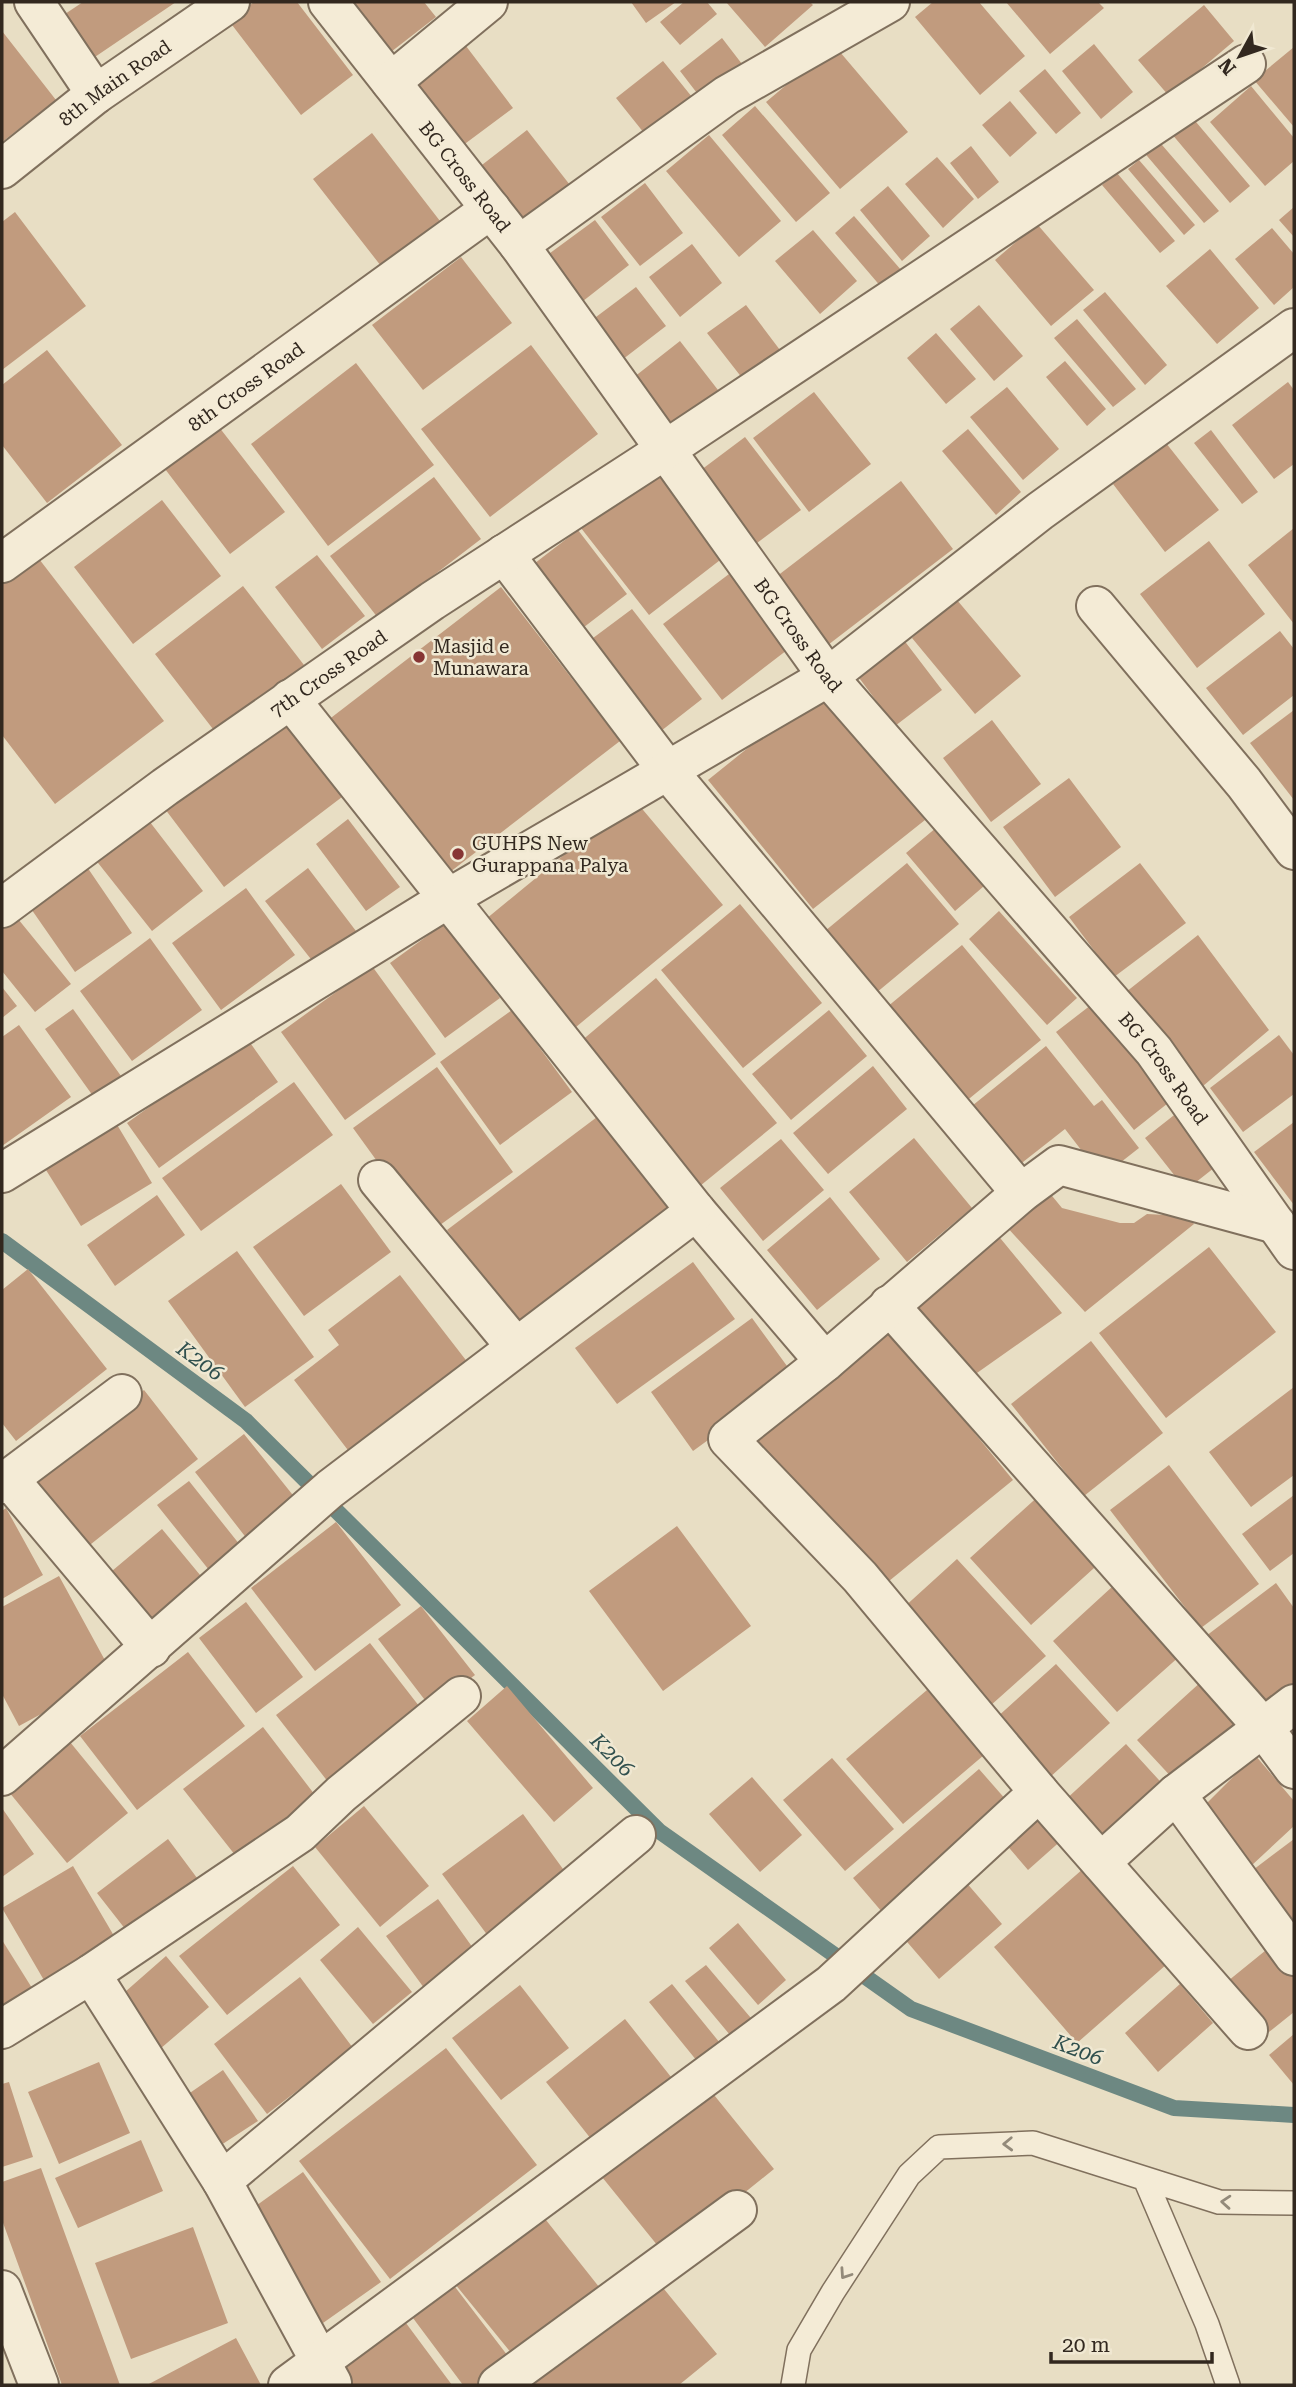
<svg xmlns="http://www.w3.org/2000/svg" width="1296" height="2387" font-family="'Roboto Serif',serif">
  <rect width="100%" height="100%" fill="#e8dec4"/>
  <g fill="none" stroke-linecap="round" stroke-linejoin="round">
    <!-- stream -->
    <path stroke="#6d8882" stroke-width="16" d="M2,1241L246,1421L659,1831L911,2009L1174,2108L1294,2115"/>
  </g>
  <!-- building -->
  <path fill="#c19b7e" d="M83,2H176L86,63L56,20Z
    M254,2H297L353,75L301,115L229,21Z
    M346,2H424L436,17L387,55Z
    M631,2H676L646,23Z
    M684,2H707L717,14L680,45L660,22Z
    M726,2H810L813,5L765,47Z
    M933,2H979L1025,56L980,95L915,17Z
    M1006,2H1098L1104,8L1050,54Z
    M1204,5L1234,41L1169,96L1138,60Z
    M2,31L56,100L2,142Z
    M722,38L742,64L700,97L680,71Z
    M1094,44L1133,92L1101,119L1062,71Z
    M834,45L908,132L840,189L766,102Z
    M466,46L513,108L462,146L416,84Z
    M1294,47V127L1254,80Z
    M663,61L692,97L644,133L616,98Z
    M1045,69L1081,113L1056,134L1019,91Z
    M1251,86L1294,138V161L1265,186L1210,122Z
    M1010,101L1037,133L1010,157L982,125Z
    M755,106L830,193L796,222L722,135Z
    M1191,116L1250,186L1230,203L1171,133Z
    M527,130L577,194L527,231L478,168Z
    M372,133L440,221L381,266L313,179Z
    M709,135L781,221L739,257L666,171Z
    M1156,138L1219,211L1204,223L1142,150Z
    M971,146L999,182L978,199L950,163Z
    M937,157L974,199L943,228L905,184Z
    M1139,160L1195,225L1184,235L1128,169Z
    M1117,173L1175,241L1160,253L1102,185Z
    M645,183L683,233L640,266L601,217Z
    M888,186L930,236L902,261L860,210Z
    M1294,207V237L1279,220Z
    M15,212L86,306L2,370V222Z
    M854,216L902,271L882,288L835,233Z
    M595,220L629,265L578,305L542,259Z
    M1037,224L1094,290L1051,326L995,260Z
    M1272,228L1294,254V287L1274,305L1235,259Z
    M813,230L857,281L820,314L775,261Z
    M692,244L722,283L680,317L649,277Z
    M1210,249L1259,308L1217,344L1166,286Z
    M461,257L512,323L423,390L372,325Z
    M636,287L666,326L618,363L588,323Z
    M1105,292L1167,365L1145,385L1083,310Z
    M746,305L783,354L746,383L707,333Z
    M979,305L1023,356L994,381L950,329Z
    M1077,319L1136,389L1113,407L1054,338Z
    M936,333L976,379L946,404L907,358Z
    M680,341L718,390L667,430L629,381Z
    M531,345L598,434L490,517L421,429Z
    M47,350L122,445L47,503L2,445V385Z
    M1065,361L1106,409L1087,426L1046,377Z
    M356,363L434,465L328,546L251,444Z
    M1288,382L1294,390V464L1274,479L1232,425Z
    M1007,387L1059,449L1023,480L970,417Z
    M814,392L871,464L809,512L753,438Z
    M219,427L285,512L230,554L165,469Z
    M968,429L1021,492L996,515L942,451Z
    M1211,430L1258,492L1242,504L1194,443Z
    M745,437L801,510L749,549L693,476Z
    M1166,443L1219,510L1165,552L1113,484Z
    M657,470L724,557L649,615L581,528Z
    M434,477L481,539L378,618L330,556Z
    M901,481L953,549L824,648L772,580Z
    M162,500L221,576L133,644L74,567Z
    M1294,528V624L1248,565Z
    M578,530L627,594L575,634L526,570Z
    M1209,541L1265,614L1197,668L1140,594Z
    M36,555L164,721L55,804L2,735V581Z
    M317,555L365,616L322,649L275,587Z
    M733,571L791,647L722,700L663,624Z
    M243,586L304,665L216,733L155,654Z
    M501,587L620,741L441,879L323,724Z
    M957,600L1021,676L975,714L912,638Z
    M632,609L702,699L652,738L581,647Z
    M1280,631L1294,649V695L1243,735L1206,688Z
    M900,635L942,690L895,726L854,671Z
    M821,689L925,820L813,909L708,780Z
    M1294,710V800L1250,743Z
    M282,718L342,797L224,887L165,809Z
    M992,720L1041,784L991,822L943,758Z
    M1069,778L1121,847L1055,897L1003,827Z
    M633,798L723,905L576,1027L486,919Z
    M143,813L203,891L152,931L91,854Z
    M348,819L400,887L366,911L316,844Z
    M943,822L991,880L955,911L906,853Z
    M907,863L959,924L870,998L819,936Z
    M1140,863L1186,923L1114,977L1069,917Z
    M85,864L132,933L75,972L27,903Z
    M308,868L356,931L314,963L265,901Z
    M246,888L295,955L221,1010L172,943Z
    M740,904L822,1003L743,1068L661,970Z
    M999,911L1077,998L1047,1025L969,939Z
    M14,914L71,984L35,1012L2,971V923Z
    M445,923L500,998L445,1038L390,963Z
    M1198,935L1269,1030L1203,1086L1126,992Z
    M150,938L202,1010L132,1061L80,991Z
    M962,945L1041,1040L959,1107L881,1012Z
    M372,966L436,1054L345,1120L281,1032Z
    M656,978L777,1123L700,1186L580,1042Z
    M2,987L17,1006L2,1018Z
    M1100,998L1177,1096L1134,1130L1056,1032Z
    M73,1009L121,1076L93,1096L45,1029Z
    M512,1010L572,1092L500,1145L440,1062Z
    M829,1010L867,1056L791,1120L752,1074Z
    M19,1025L71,1097L2,1146V1037Z
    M1279,1035L1294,1055V1094L1243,1132L1210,1088Z
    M246,1037L278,1082L159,1168L127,1123Z
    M1046,1046L1094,1106L1102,1100L1139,1148L1102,1177L1065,1129L1009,1173L962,1114Z
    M873,1066L907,1109L828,1174L793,1133Z
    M437,1067L513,1172L429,1233L353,1128Z
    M294,1082L333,1135L201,1231L162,1178Z
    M605,1111L677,1208L518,1326L447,1230Z
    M1178,1112L1219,1164L1186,1190L1145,1138Z
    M113,1118L152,1183L81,1226L41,1162Z
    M1294,1122V1205L1254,1152Z
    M914,1138L972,1208L907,1262L849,1192Z
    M781,1139L824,1190L763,1241L720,1188Z
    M341,1184L391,1252L304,1316L253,1247Z
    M1048,1191L1062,1208L1120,1223H1134L1147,1214L1166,1215L1179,1206L1194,1224L1085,1312L1005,1225Z
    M157,1195L185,1235L115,1286L87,1245Z
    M830,1197L880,1259L817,1310L767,1250Z
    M996,1233L1062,1313L967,1380L910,1303Z
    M1209,1247L1276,1332L1166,1418L1099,1333Z
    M237,1251L314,1357L245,1407L168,1301Z
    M693,1262L735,1319L617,1404L575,1348Z
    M28,1269L107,1369L16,1441L2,1423V1290Z
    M400,1275L472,1368L354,1458L294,1380L339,1345L328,1330Z
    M752,1318L795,1377L693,1451L651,1392Z
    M887,1326L1013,1480L878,1590L752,1436Z
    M1091,1341L1163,1433L1084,1496L1011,1404Z
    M1294,1387V1475L1251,1507L1209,1452Z
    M144,1390L198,1459L81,1552L26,1483Z
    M244,1434L300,1504L251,1544L195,1472Z
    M1169,1465L1259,1584L1201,1628L1110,1510Z
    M189,1481L248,1555L217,1580L157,1505Z
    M1043,1492L1104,1559L1031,1625L970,1558Z
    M1294,1495V1553L1270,1571L1242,1534Z
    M6,1508L43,1575L2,1599V1511Z
    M336,1522L401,1605L315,1671L251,1588Z
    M677,1526L751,1626L663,1691L589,1591Z
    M162,1529L205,1581L151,1627L106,1576Z
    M957,1559L1046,1656L990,1706L902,1609Z
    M1125,1575L1190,1647L1117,1712L1053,1641Z
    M59,1576L113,1675L19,1726L2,1694V1607Z
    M1276,1583L1294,1608V1683L1261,1708L1206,1636Z
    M246,1602L303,1677L256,1713L199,1638Z
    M421,1606L475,1675L431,1708L378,1639Z
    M370,1643L426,1715L332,1787L276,1715Z
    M188,1652L245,1726L137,1810L80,1736Z
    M1056,1664L1110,1723L1049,1778L995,1719Z
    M1203,1680L1241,1722L1176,1782L1137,1740Z
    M507,1686L593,1788L554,1822L467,1721Z
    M927,1690L984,1755L903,1824L846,1759Z
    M263,1727L318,1799L239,1860L183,1789Z
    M70,1742L128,1813L67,1863L9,1792Z
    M1126,1744L1169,1791L1104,1849L1063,1802Z
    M1255,1755L1294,1801V1826L1251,1866L1198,1812Z
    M832,1758L894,1829L845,1871L783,1800Z
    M979,1769L1014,1809L888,1919L853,1878Z
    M752,1777L802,1835L760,1872L709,1814Z
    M1035,1805L1064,1838L1028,1870L999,1836Z
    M364,1806L429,1886L380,1927L315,1847Z
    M2,1808L34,1854L2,1877Z
    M523,1814L571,1880L491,1940L442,1874Z
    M168,1839L203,1886L133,1939L97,1893Z
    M1294,1839V1920L1285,1928L1245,1876Z
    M73,1866L117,1941L45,1982L2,1908Z
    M293,1866L340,1925L227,2015L179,1956Z
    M1084,1868L1167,1964L1077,2043L994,1947Z
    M965,1881L1002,1924L939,1979L902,1936Z
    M438,1899L478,1955L427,1992L386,1936Z
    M738,1923L786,1980L758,2005L709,1948Z
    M358,1927L412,1992L373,2024L320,1960Z
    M2,1940L32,1988L2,2007Z
    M1276,1942L1294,1965V2012L1264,2036L1223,1985Z
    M166,1956L209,2007L160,2049L117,1999Z
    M706,1965L756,2024L735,2041L685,1981Z
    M300,1977L353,2048L267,2114L214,2044Z
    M672,1984L720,2043L697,2061L649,2002Z
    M1180,1984L1213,2023L1158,2072L1125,2033Z
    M520,1985L569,2048L501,2100L452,2038Z
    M625,2019L675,2082L595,2144L546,2082Z
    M1294,2034V2085L1269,2055Z
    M446,2048L537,2165L390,2279L299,2161Z
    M99,2062L130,2133L59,2164L28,2092Z
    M223,2070L258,2121L218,2147L184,2097Z
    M9,2082L33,2157L2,2167V2084Z
    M710,2090L774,2169L666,2256L602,2177Z
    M141,2140L163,2191L78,2228L55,2178Z
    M41,2168L120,2385H62L2,2220V2182Z
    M303,2172L381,2282L323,2323L246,2213Z
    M542,2215L607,2297L521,2365L455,2284Z
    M193,2227L228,2323L131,2359L95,2263Z
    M655,2278L717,2354L679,2385H534L530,2380Z
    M452,2283L511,2360L478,2385H463L410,2314Z
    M403,2319L452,2385H347L335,2369Z
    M236,2338L261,2385H147Z"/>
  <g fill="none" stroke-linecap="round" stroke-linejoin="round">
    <defs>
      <path id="service" d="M1145,2179L1207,2324L1228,2385
        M793,2385L799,2350L833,2292L909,2175L939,2147L1033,2143L1219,2202L1294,2203"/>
      <g id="minor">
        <path d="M34,2L96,94"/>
        <path id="s1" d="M328,2L519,245L828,677L1154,1051L1294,1250"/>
        <path d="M391,82L488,2"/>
        <path id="s2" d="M2,169L96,94L230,2"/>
        <path d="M519,245L727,95L890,2"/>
        <path d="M504,554L668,771L1021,1193"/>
        <path id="s3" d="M2,563L491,209"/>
        <path d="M1096,606L1244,783L1294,850"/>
        <path d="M290,699L696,1211L825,1362"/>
        <path id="s4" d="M2,908L165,787L432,601L665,450L1246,64"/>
        <path d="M2,1173L449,898L828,677L1040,511L1294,328"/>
        <path d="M378,1180L516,1347"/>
        <path d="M889,1305L1262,1726L1294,1769"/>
        <path d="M9,1479L151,1648"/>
        <path d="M2,1484L122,1394"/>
        <path d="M2,1776L330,1489L696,1211"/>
        <path d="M1176,1794L1294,1956"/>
        <path d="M1101,1862L1176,1794L1294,1704"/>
        <path d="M91,1974L222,2181L332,2383"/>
        <path d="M2,2029L91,1974L300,1833L341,1794L461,1696"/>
        <path d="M1248,2030L1039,1792L860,1577L728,1439L825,1362L1021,1193L1059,1165L1276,1224"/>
        <path d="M222,2181L636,1835"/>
        <path d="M2,2290L39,2385"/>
        <path d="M288,2385L831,1984L1039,1792"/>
        <path d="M498,2385L737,2210"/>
      </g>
    </defs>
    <!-- service casing -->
    <use href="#service" stroke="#80705d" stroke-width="26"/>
    <!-- minor casing -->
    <use href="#minor" stroke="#80705d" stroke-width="42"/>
    <!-- service -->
    <use href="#service" stroke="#f4ebd6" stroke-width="23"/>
    <!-- minor -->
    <use href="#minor" stroke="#f4ebd6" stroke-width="38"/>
  </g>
  <!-- one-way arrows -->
  <defs><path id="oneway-chevron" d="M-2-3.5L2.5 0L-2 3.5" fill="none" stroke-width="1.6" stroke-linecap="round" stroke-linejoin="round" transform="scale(1.75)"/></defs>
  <g stroke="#938a7a">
    <use href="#oneway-chevron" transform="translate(1008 2144) rotate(178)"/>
    <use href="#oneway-chevron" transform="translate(1226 2202) rotate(-176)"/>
    <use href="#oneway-chevron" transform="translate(845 2274) rotate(124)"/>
  </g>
  <!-- markers -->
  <g fill="#873534" stroke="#f0e8d2" stroke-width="2.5">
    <circle cx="419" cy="657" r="7"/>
    <circle cx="458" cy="854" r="7"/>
  </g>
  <g text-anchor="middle" stroke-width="5" stroke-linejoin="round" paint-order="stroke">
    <!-- street labels -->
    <g font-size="19" fill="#32281f" stroke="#f0e8d2">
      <text dy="7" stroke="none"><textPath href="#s2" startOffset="142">8th Main Road</textPath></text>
      <text dy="7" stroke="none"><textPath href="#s1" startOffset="222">BG Cross Road</textPath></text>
      <text dy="7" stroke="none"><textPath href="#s3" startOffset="301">8th Cross Road</textPath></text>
      <text dy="7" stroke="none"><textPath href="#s1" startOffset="789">BG Cross Road</textPath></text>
      <text dy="7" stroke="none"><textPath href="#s4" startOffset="402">7th Cross Road</textPath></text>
      <text dy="7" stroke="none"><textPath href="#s1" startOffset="1356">BG Cross Road</textPath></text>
    </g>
    <!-- poi labels -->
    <g font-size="19" fill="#32281f" stroke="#f0e8d2" text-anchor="start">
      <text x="433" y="653">Masjid e<tspan x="433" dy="22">Munawara</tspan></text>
      <text x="472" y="850">GUHPS New<tspan x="472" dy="22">Gurappana Palya</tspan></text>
    </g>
    <!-- water labels -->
    <g font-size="21" font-style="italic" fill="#30504e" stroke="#f0e8d2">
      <text transform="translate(200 1361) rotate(36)" y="7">K206</text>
      <text transform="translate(612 1755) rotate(45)" y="7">K206</text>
      <text transform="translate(1078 2050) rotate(21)" y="7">K206</text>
    </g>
  </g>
  <!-- border -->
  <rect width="1296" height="2387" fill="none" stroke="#32281f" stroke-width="7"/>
  <!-- north arrow -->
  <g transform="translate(1240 56) rotate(230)" stroke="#f0e8d2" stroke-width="5" paint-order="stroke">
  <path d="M0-5L12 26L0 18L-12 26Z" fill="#32281f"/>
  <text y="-10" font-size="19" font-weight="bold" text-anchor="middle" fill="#32281f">N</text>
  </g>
  <!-- scale -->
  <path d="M1051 2352v10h161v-10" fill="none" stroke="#32281f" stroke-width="3.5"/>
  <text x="1062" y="2352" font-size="21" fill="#32281f" stroke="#f0e8d2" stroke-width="5" paint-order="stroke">20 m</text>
</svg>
